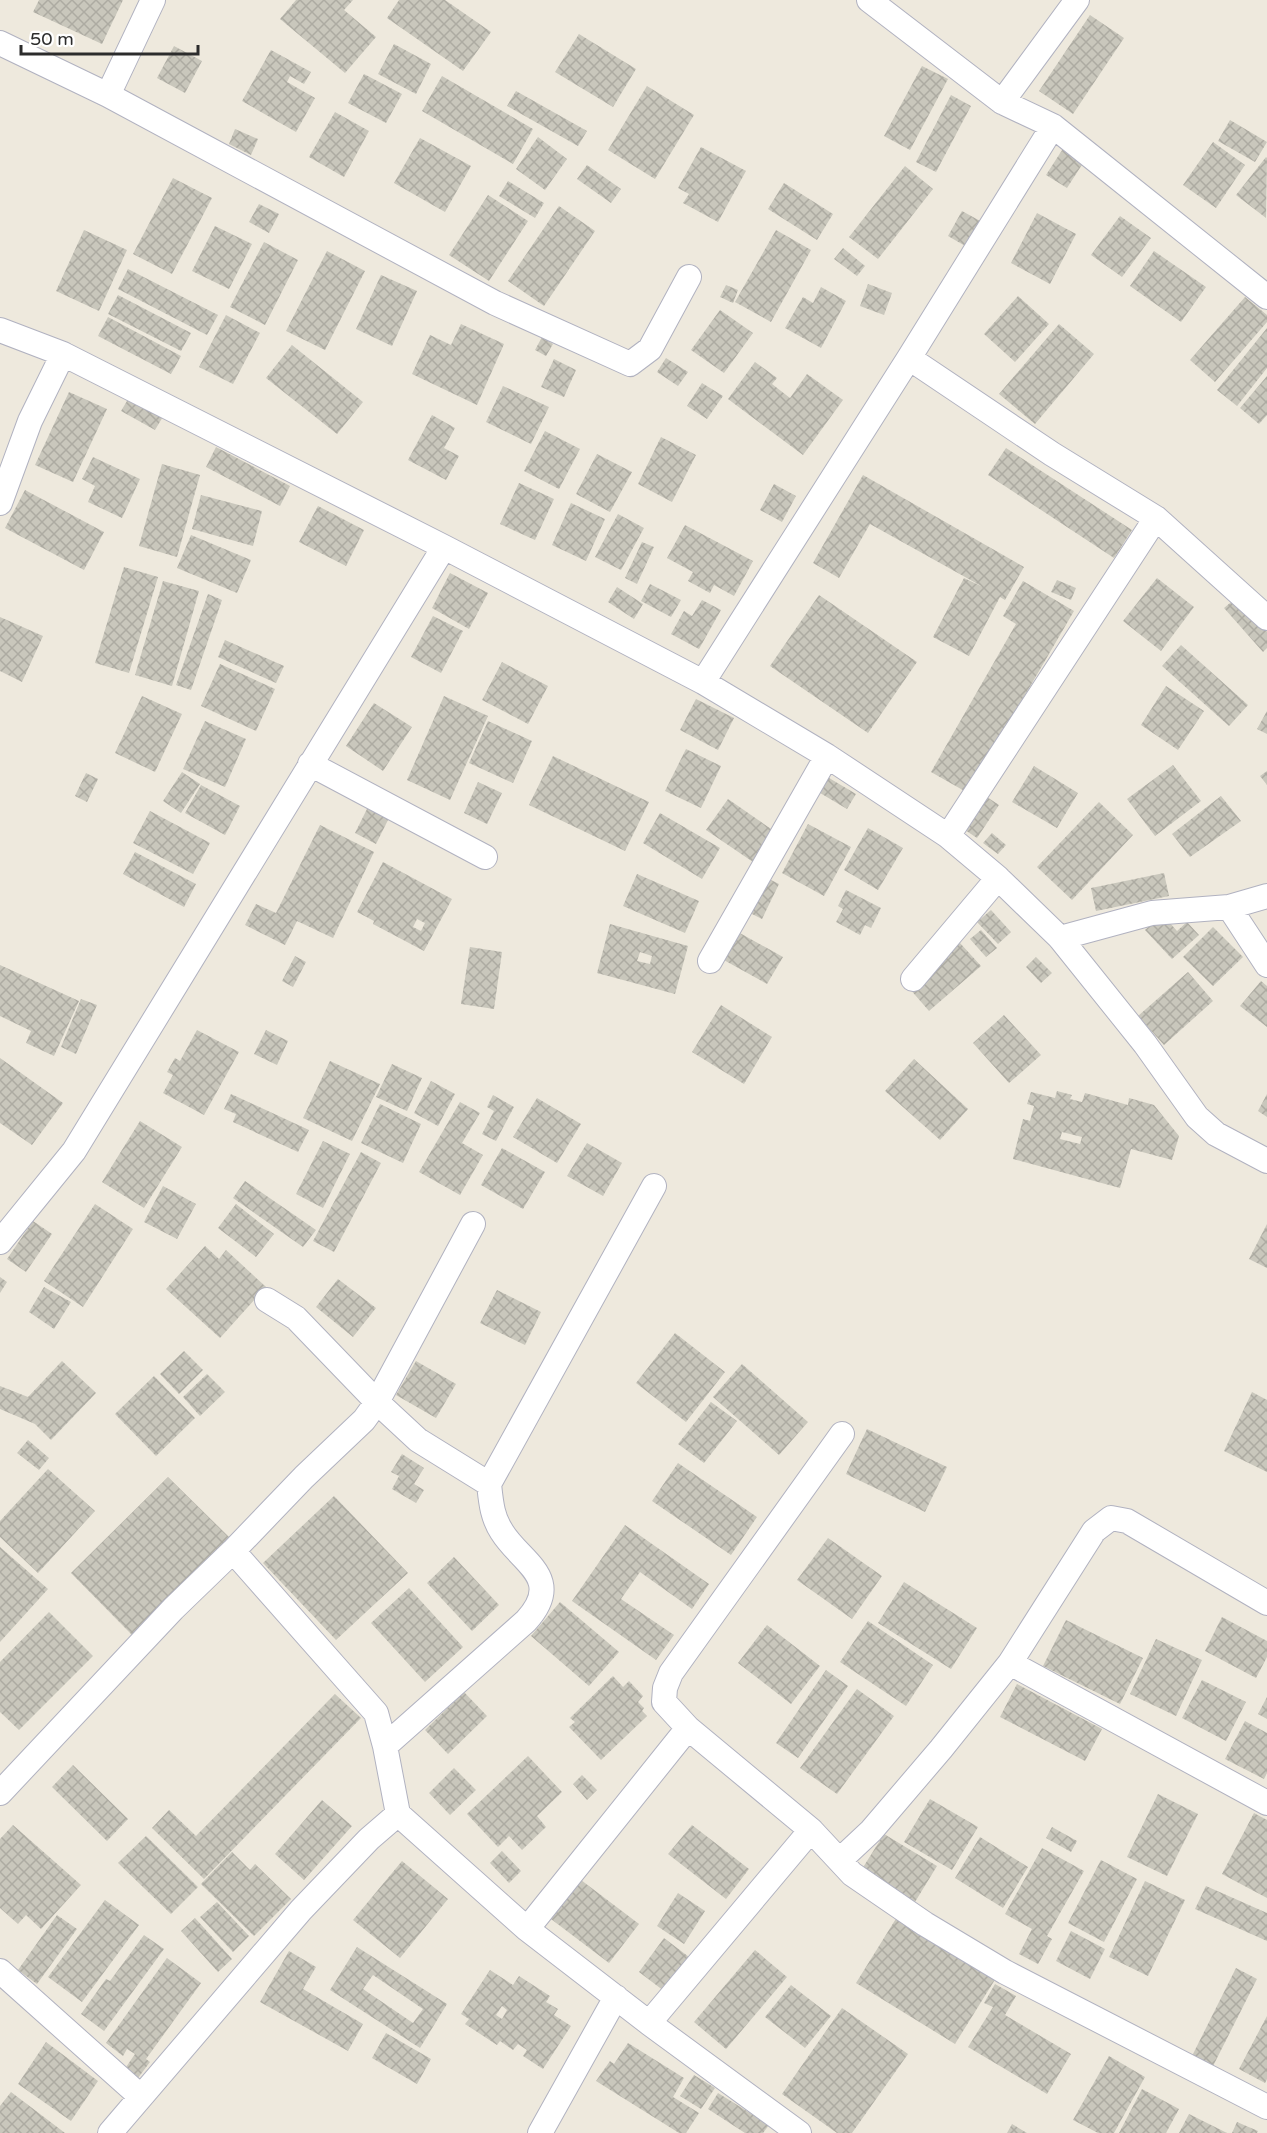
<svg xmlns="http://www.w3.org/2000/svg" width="1267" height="2133" font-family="'Varela Round',sans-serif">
  <defs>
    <pattern id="building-cross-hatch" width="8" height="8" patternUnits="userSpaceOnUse" patternTransform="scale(1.5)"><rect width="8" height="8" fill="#c9c7bc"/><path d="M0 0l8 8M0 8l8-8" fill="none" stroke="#adaba2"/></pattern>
  </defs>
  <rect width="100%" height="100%" fill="#eee9dd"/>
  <!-- building -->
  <path fill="url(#building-cross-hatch)" fill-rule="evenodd" d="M39,0H123L102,44L33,12Z
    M296,0H353L344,10L376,37L345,73L280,19Z
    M399,0H445L491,32L463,71L387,18Z
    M1090,15L1124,38L1073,114L1039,91Z
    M579,34L636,69L613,107L555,72Z
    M394,44L431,64L416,94L378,74Z
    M174,46L202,61L185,93L157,78Z
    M271,50L311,72L304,84L290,76L287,82L315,98L296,132L242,101Z
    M922,66L948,79L910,150L884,136Z
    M364,74L402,94L386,123L348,103Z
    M442,76L533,129L513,164L422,111Z
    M647,86L694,115L655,179L608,150Z
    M516,91L587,131L578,146L507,106Z
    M951,95L971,106L936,172L916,162Z
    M335,112L369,131L344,177L309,157Z
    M1230,120L1267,142L1255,162L1218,141Z
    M235,129L258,139L251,155L229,144Z
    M538,137L567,159L545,190L516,169Z
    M420,138L471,166L445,212L394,183Z
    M1213,142L1245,165L1216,208L1183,185Z
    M1066,144L1087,157L1067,188L1046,175Z
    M701,147L746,171L718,222L683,203L689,194L678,188Z
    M1266,157L1267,158L1266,218L1236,195Z
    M587,165L621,189L611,203L577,179Z
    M905,166L933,189L878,259L849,237Z
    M173,178L212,198L172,274L133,254Z
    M508,181L544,203L535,218L499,196Z
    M784,183L833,214L817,240L768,209Z
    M488,195L528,221L489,281L449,255Z
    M259,204L279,214L269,233L249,222Z
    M559,206L595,231L544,306L508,281Z
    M962,211L982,222L967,247L948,236Z
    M1037,213L1076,234L1050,284L1011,263Z
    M1120,216L1151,238L1122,277L1091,255Z
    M215,226L252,244L229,289L192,271Z
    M84,230L127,250L99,311L56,291Z
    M776,230L811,250L771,322L735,302Z
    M264,242L298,260L265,325L230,307Z
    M843,248L865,266L857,276L834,259Z
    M327,251L365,271L325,350L286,331Z
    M1154,251L1206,287L1181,322L1130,286Z
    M128,269L218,315L207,335L118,289Z
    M381,275L417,291L392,346L356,329Z
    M868,284L892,293L884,315L860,306Z
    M726,285L738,290L733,303L720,297Z
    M821,287L846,301L821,348L785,328L803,297L813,303Z
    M118,295L191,333L181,351L108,314Z
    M1018,296L1049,324L1015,362L984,334Z
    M1245,297L1267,315V322L1215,382L1190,360Z
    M720,310L753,333L724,373L691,350Z
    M226,315L260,333L233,384L199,367Z
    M108,317L181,356L171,374L98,336Z
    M461,324L504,344L477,405L412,374L430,335L451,345Z
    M1059,324L1094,354L1035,424L999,394Z
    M1267,328V368L1237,406L1217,390Z
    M542,337L553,344L546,356L535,350Z
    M292,345L363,402L337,434L266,378Z
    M666,358L688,372L678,386L657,372Z
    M554,359L576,370L564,397L541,387Z
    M755,362L777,378L772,384L790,398L807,374L843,400L803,455L728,399Z
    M1267,376V415L1259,424L1240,408Z
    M702,383L723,396L707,419L687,406Z
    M503,386L549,407L531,444L486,422Z
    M69,392L107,409L73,482L35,465Z
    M130,396L164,415L155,430L121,411Z
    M432,415L455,428L444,448L459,456L446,480L408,460Z
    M545,431L580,449L559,489L524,471Z
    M661,437L696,455L672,502L638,484Z
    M216,447L290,486L280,506L206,467Z
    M1006,448L1132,530L1114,558L988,475Z
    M597,454L632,472L610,512L576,494Z
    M93,457L140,479L122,518L88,502L95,486L82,479Z
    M162,464L200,475L177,557L139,546Z
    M863,475L1024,567L1005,600L1000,597L969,656L933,637L964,578L983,587L870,524L839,578L813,563Z
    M519,483L554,499L535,540L500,524Z
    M774,484L796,496L782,522L760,510Z
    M25,490L104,532L84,570L5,528Z
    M201,495L262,511L253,546L192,529Z
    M571,503L605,519L586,561L552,545Z
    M318,506L364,530L346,566L299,542Z
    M618,514L644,528L621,570L595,557Z
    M685,525L753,561L734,596L714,585L710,593L688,581L693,572L667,558Z
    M191,535L251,560L237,593L177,568Z
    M642,542L654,547L637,584L625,578Z
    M124,567L158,577L129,673L95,663Z
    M450,573L488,593L469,629L432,608Z
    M1157,578L1194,607L1161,651L1123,621Z
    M1057,580L1076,588L1071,600L1051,592Z
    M163,581L199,591L172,686L135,675Z
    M1023,581L1074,611L968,793L931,772L1016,624L1003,616Z
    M650,584L681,600L671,617L641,601Z
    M617,587L643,604L634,619L608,602Z
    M208,594L222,600L191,690L176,685Z
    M819,595L917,662L868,733L770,666Z
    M1236,598L1267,632V648L1263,652L1224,608Z
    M702,600L721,610L699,649L671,634L684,611L692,616Z
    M433,616L463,631L441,673L411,657Z
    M0,617L43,636L22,682L0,671Z
    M225,640L284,666L276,683L218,657Z
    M1181,645L1248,705L1229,726L1162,666Z
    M502,662L548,686L528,724L482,700Z
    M220,664L275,689L256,731L201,706Z
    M1166,686L1204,711L1178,750L1141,725Z
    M142,696L182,714L155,772L115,753Z
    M444,696L488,716L450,800L407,780Z
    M696,699L734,718L718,750L680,730Z
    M374,703L412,727L383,771L346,746Z
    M1267,711V734L1257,729Z
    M205,721L246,739L225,787L183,769Z
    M488,721L532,741L513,783L469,763Z
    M686,749L721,766L701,808L665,791Z
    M553,756L649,802L625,851L529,805Z
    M1173,765L1201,801L1155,836L1127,799Z
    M1034,766L1078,793L1057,828L1012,802Z
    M1267,771V785L1260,776Z
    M182,772L200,784L181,813L163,801Z
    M819,772L856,794L847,809L810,787Z
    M86,773L98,779L87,802L75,796Z
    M478,782L502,793L487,824L464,813Z
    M201,785L240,806L225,835L185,813Z
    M984,795L999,805L977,838L962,828Z
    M1221,796L1241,821L1190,857L1172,834Z
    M728,799L774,831L753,862L706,830Z
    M1099,802L1133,835L1072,900L1037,867Z
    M368,807L389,818L376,844L355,833Z
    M150,811L210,843L193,874L133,843Z
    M660,813L720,848L702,879L643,843Z
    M808,824L851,847L824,896L782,873Z
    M320,825L374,852L333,938L297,921L285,945L245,925L256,904L276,913Z
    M868,828L903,848L878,890L844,870Z
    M992,833L1006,845L998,854L983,843Z
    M135,852L196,884L184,907L123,874Z
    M383,862L452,899L424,951L373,924L374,921L357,912ZM417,919L425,923L421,931L413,927Z
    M1164,873L1169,896L1096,911L1091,888Z
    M637,874L699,901L685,933L623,906Z
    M765,877L779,884L762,919L748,912Z
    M846,890L881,908L871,928L865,925L860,935L836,922L843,909L838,906Z
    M991,910L1011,932L998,944L977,922Z
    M1162,914L1177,931L1187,922L1199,935L1172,959L1145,930Z
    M610,924L688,946L675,994L597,973ZM640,952L652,956L650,964L637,961Z
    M1213,927L1243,957L1213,986L1183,957Z
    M981,930L997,948L986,957L970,939Z
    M738,932L783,957L767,984L722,959Z
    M960,943L981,966L929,1011L909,988Z
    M470,947L502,952L494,1009L461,1004Z
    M295,956L306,962L293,987L282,981Z
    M1036,957L1052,973L1041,983L1026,967Z
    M0,965L79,1001L54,1056L26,1043L31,1031L0,1016Z
    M1188,972L1213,1001L1164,1045L1138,1016Z
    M1261,981L1267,986V1027L1240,1006Z
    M81,999L97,1005L76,1054L61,1047Z
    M721,1005L772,1037L744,1084L692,1052Z
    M1004,1015L1041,1055L1009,1083L973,1043Z
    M197,1030L239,1052L204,1115L163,1093L173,1075L167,1072L175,1058L180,1061Z
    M266,1030L288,1041L277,1065L254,1054Z
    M0,1058L63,1103L32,1145L0,1123Z
    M914,1059L968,1109L940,1140L885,1091Z
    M330,1061L380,1084L352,1141L303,1118Z
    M392,1064L422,1078L407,1111L376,1097Z
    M431,1081L455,1094L438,1126L414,1113Z
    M1057,1091L1072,1095L1070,1099L1082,1102L1085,1093L1128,1105L1129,1098L1154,1105L1179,1136L1172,1160L1131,1149L1120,1188L1013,1159L1023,1119L1030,1121L1034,1106L1027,1104L1031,1092L1055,1098ZM1062,1132L1082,1137L1080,1144L1060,1139Z
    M231,1094L309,1130L298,1152L233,1122L236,1114L224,1109Z
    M1267,1094V1117L1258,1111Z
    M493,1095L514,1107L496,1141L482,1134L494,1111L487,1107Z
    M537,1098L581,1124L557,1163L513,1137Z
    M460,1102L480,1113L462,1143L483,1155L460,1195L419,1172Z
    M380,1104L421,1124L403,1163L361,1143Z
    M140,1121L182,1147L144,1208L102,1182Z
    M323,1141L350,1154L323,1208L296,1194Z
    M587,1143L622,1163L603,1196L567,1176Z
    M502,1148L545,1172L523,1209L481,1185Z
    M361,1152L381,1163L334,1252L313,1241Z
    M245,1181L316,1230L303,1247L233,1198Z
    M163,1186L196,1204L177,1239L144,1222Z
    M95,1204L133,1229L83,1307L44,1281Z
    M236,1204L274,1234L256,1257L218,1228Z
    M33,1221L52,1234L26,1272L7,1259Z
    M1267,1224V1268L1249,1259Z
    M205,1246L219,1259L226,1250L266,1287L220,1338L166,1289Z
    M0,1277L7,1282L0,1293Z
    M338,1279L376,1308L353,1337L316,1307Z
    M44,1287L71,1302L54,1329L29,1312Z
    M497,1290L541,1312L525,1345L480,1323Z
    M675,1333L725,1372L686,1422L636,1383Z
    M184,1351L203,1370L179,1394L160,1374Z
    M62,1361L96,1393L51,1440L35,1424L0,1409V1386L28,1397Z
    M416,1361L456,1384L436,1418L396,1395Z
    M742,1364L808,1422L779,1455L713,1397Z
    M207,1374L225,1392L200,1416L183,1397Z
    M154,1376L195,1418L156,1456L115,1414Z
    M1252,1392L1267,1400V1472L1224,1451Z
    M711,1402L737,1421L704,1463L678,1444Z
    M867,1429L947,1467L925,1512L846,1474Z
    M28,1440L49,1458L39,1470L17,1453Z
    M402,1454L424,1468L414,1484L424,1490L416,1503L392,1489L399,1476L391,1472Z
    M678,1463L757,1517L731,1555L652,1501Z
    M48,1469L95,1511L38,1573L0,1537V1521Z
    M168,1477L230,1538L132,1635L71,1573Z
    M334,1496L408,1573L336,1640L263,1563Z
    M625,1525L709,1584L692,1609L640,1572L621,1599L674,1635L656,1660L572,1601Z
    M828,1538L882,1576L852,1619L797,1580Z
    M0,1547L48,1589L0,1642Z
    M454,1557L499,1605L472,1631L427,1583Z
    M904,1582L977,1628L951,1669L878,1623Z
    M409,1588L463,1647L425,1682L371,1623Z
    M560,1602L619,1652L589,1686L531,1636Z
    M49,1612L93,1656L19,1730L0,1712V1662Z
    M1222,1617L1267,1641V1657L1256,1678L1205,1651Z
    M1066,1620L1143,1658L1120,1704L1043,1666Z
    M868,1621L933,1665L906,1706L840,1662Z
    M767,1625L820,1666L791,1704L738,1663Z
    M1156,1639L1202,1660L1176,1716L1130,1694Z
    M826,1670L848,1686L798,1758L776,1743Z
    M613,1676L623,1687L629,1681L643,1696L638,1702L644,1708L642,1711L647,1716L601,1760L569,1727L575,1722L570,1718Z
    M1202,1680L1246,1702L1226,1741L1182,1718Z
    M1017,1684L1102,1729L1085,1761L1000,1717Z
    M857,1689L894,1716L837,1794L800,1768Z
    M464,1692L487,1716L448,1754L425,1730Z
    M335,1694L361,1718L204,1879L152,1828L169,1810L196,1836Z
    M1267,1697V1719L1258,1714Z
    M1245,1721L1267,1733V1773L1264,1779L1225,1759Z
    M528,1756L562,1792L537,1816L546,1827L522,1850L509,1836L498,1847L467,1814Z
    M73,1765L128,1819L107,1841L52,1787Z
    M454,1768L476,1790L450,1815L429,1793Z
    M582,1775L597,1790L587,1800L573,1784Z
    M1158,1794L1198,1814L1167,1876L1127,1857Z
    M930,1799L978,1827L952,1870L904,1842Z
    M322,1800L352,1826L304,1880L275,1854Z
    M1254,1813L1267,1820V1898L1222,1874Z
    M13,1825L81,1885L41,1929L26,1915L18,1924L0,1908V1839Z
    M692,1825L749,1869L726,1899L668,1854Z
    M1052,1827L1077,1841L1071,1852L1046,1838Z
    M884,1834L937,1866L915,1902L862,1869Z
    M146,1836L198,1887L171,1914L118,1863Z
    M980,1837L1028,1867L1003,1908L955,1878Z
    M1042,1848L1084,1871L1047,1936L1052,1939L1038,1964L1019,1954L1032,1929L1005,1914Z
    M502,1851L521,1871L509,1883L490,1863Z
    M232,1852L250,1870L255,1864L291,1899L254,1936L201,1884Z
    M1101,1860L1137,1879L1104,1942L1068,1923Z
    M402,1861L448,1899L400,1958L353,1920Z
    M581,1880L639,1924L609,1963L551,1919Z
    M1145,1881L1185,1900L1148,1976L1109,1957Z
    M1206,1886L1267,1913V1941L1195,1909Z
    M678,1893L705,1911L684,1944L657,1926Z
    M105,1900L139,1925L82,2002L48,1977Z
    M217,1902L249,1936L233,1952L200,1917Z
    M57,1915L77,1929L37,1984L18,1970Z
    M897,1917L996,1978L955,2044L856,1983Z
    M195,1918L232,1959L218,1972L181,1931Z
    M1071,1931L1105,1949L1090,1979L1056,1961Z
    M144,1935L164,1949L104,2031L81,2014L106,1979L110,1981Z
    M664,1938L689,1957L664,1991L639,1972Z
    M357,1947L447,2004L420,2048L330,1990ZM373,1975L423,2009L413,2023L363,1989Z
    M755,1950L787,1977L726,2049L694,2022Z
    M289,1951L316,1967L303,1989L363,2024L348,2051L260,2002Z
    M167,1958L201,1983L146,2059L150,2062L135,2082L122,2073L135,2054L127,2049L123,2056L106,2043Z
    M1236,1968L1257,1979L1211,2070L1190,2060Z
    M490,1970L513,1985L519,1976L550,1996L546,2002L558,2009L554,2015L571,2026L543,2069L523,2056L527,2050L518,2044L513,2050L500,2041L497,2045L465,2024L469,2019L461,2014ZM502,2006L507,2010L502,2019L496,2015Z
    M995,1984L1016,1996L1005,2015L1071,2054L1047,2094L968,2047L993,2007L984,2003Z
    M791,1985L831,2016L805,2048L765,2017Z
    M842,2008L908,2054L852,2133H837L782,2094Z
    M1267,2016V2079L1265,2083L1239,2069Z
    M386,2033L431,2059L417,2084L372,2058Z
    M46,2042L98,2081L71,2121L18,2084Z
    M628,2043L684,2078L673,2097L699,2113L686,2133H679L596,2081L610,2061L614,2064Z
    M1109,2056L1145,2077L1114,2133H1098L1073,2120Z
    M694,2075L715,2088L701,2109L680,2096Z
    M1142,2089L1179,2109L1166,2133H1119Z
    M11,2092L65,2133H0V2106Z
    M718,2093L769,2125L763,2133H745L708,2109Z
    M1189,2114L1227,2133H1179Z
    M1237,2122L1258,2131L1257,2133H1232Z
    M1012,2124L1027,2133H1007Z"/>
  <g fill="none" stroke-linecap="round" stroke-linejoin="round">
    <defs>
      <path id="street" d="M869,0L1002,102L1053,126L1267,297
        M0,43L108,95L495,303L630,364L650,349L689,277
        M108,95L153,0
        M1002,102L1077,0
        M0,330L63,354L444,547L703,682L827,756L948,836L998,878L1060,938L1145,1044L1197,1117L1216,1134L1267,1161
        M909,358L1052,454L1156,518L1267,618
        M0,503L30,421L63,354
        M703,682L909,358L1053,126
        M310,764L485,857
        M948,836L1156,518
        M1229,907L1267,965
        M1060,938L1152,913L1229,907L1267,896
        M710,961L827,756
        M913,979L998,878
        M0,1242L74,1151L444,547
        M267,1300L296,1318L377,1402L418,1440L489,1484
        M842,1434L671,1673L665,1688L664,1702L688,1728L811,1830L852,1874L925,1924L1005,1972L1267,2107
        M233,1551L376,1713L385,1746L398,1814
        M1010,1663L1267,1803
        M385,1746L526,1621C565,1578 521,1563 502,1532C492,1517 491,1502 489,1484L654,1186
        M0,1793L173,1609L233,1551L304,1477L364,1420L377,1402L473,1224
        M840,1860L871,1831L941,1749L1010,1663L1094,1531L1111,1518L1127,1521L1267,1603
        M527,1929L688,1728
        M0,1971L140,2096
        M649,2023L811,1830
        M110,2133L301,1910L369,1839L398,1814L527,1929L649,2023L799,2133
        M540,2133L616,1997"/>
    </defs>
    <!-- street casing -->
    <use href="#street" stroke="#b1b2c0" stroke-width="26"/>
    <!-- street -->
    <use href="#street" stroke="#fff" stroke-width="24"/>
  </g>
  <!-- scale -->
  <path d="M21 45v9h177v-9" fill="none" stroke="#2c2c2c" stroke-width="3"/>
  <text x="30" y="45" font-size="18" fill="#2c2c2c" stroke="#ffffff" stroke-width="4.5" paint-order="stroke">50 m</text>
</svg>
